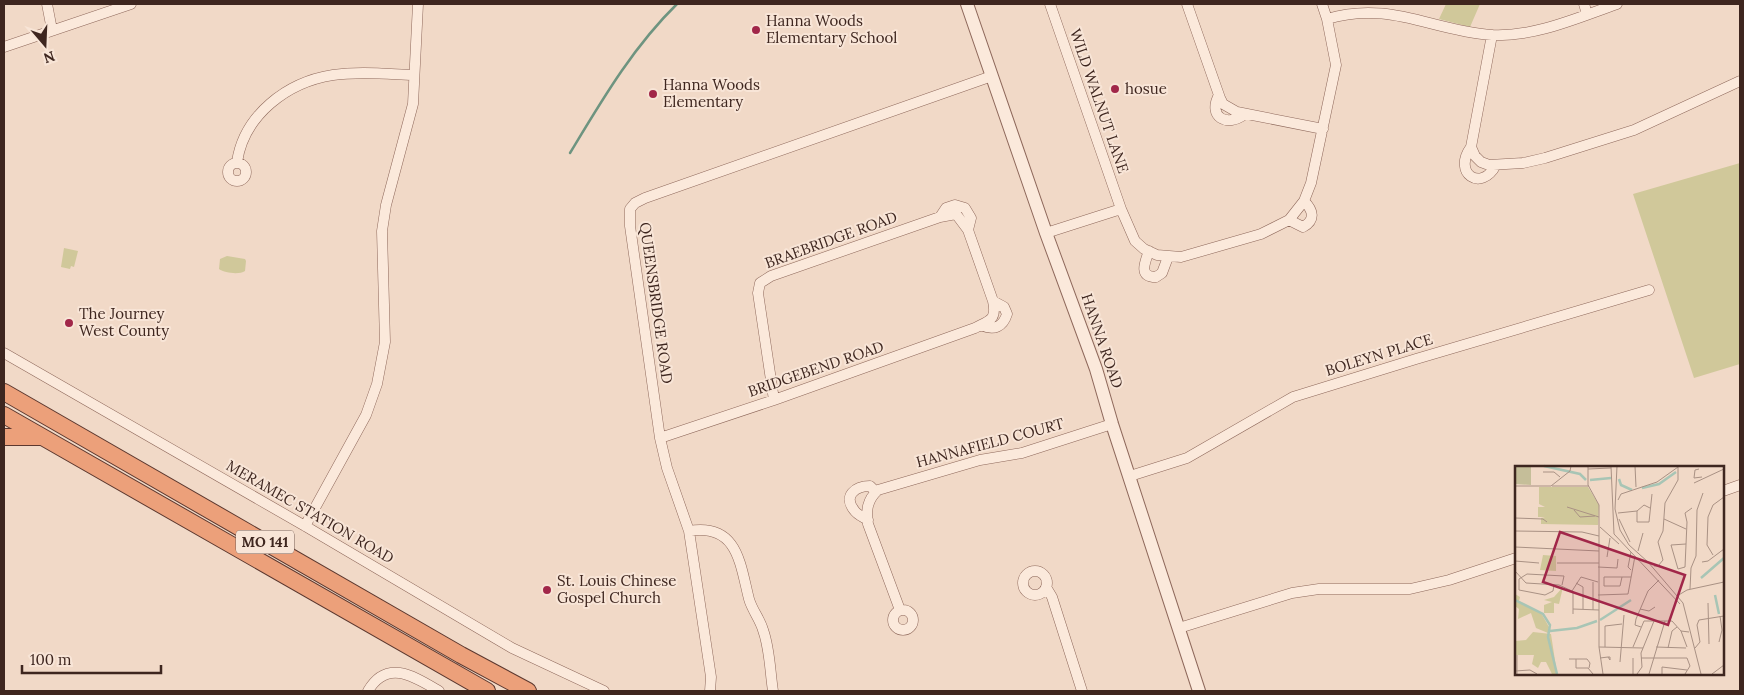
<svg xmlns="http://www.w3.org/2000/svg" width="1744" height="695" font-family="Lora,serif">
  <rect width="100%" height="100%" fill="#f1d9c7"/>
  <!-- green -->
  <path fill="#d0c89a" d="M1446,4H1480L1470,27L1439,19Z
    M1740,163V364L1694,378L1633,194Z
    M64,248L78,251L74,267L71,266L70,269L61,267Z
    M227,256L245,259L246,261L245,271C239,275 225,273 219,269L220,259Z"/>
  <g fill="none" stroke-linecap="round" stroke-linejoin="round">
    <!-- stream -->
    <path stroke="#6e9480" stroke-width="2.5" d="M570,153C602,100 633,47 677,4"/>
    <defs>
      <path id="minor" d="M47,4L52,30
        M1050,4L1121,209
        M1187,4L1220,98L1223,104L1237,112L1323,129
        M1322,4L1327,19
        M1584,4L1587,14
        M1492,35L1471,147L1475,156L1481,162L1489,165L1523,163L1545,158L1634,130L1740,81
        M4,47L131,4
        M1219,95C1207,117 1227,128 1245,114
        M1471,147C1452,173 1481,193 1496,165
        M237,162C244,115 287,82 333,75C359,71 387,74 414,75
        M228 172a9 9 0 1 1 18 0a9 9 0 1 1-18 0Z
        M940,217L946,208L955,205L965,208L971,218L968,230
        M1289,220L1303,227C1316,220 1313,210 1304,201
        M1046,233L1121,209L1135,241L1144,249L1157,255L1181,257L1261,234L1289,220L1304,201L1311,183L1336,65L1327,19C1390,0 1432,31 1492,35C1535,37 1577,18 1617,4
        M1149,251C1145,262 1138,277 1156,277L1162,273L1168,257
        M981,325C994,331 1003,327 1007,314L1004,307L993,301
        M4,353L305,526L512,648L604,691
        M660,438L774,400L975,328C990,320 997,320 993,301L968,230L956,214L940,217L771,276L760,283L758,293L774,400
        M1130,476L1187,458L1293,397L1416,359L1649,290
        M1723,491L1740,485
        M868,520C863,517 857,515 854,510C843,496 855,486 870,486L876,492
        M305,526L366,415L377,384L385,342L382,231L386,205L413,104L418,4
        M689,531C738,523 740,564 749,599C752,610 760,619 763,630C770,649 770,672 773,691
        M1023 583a12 12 0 1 1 24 0a12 12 0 1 1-24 0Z
        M1046,587L1052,597L1082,691
        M900,610L868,524C866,510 867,500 878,490L980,460L1022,453L1112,424
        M893 620a10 10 0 1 1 20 0a10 10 0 1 1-20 0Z
        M1179,628L1292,593L1319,589H1410L1449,580L1516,558
        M368,691C387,658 415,677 439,691
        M710,691L711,677L689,531L667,468L660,438L630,226V209L635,203L645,198L992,76"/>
      <path id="tertiary" d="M967,4L1046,233L1096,369L1112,424L1199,691"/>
      <path id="trunk" d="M4,392L461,655L528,691
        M4,415L487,691
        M4,437H39"/>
    </defs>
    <!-- minor casing -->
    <use href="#minor" stroke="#8e685b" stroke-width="11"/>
    <!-- tertiary casing -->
    <use href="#tertiary" stroke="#8e685b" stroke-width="14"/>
    <!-- trunk casing -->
    <use href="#trunk" stroke="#5c382f" stroke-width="18"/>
    <!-- minor -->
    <use href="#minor" stroke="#fbe9db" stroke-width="10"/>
    <!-- tertiary -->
    <use href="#tertiary" stroke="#fbe9db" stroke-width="12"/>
    <!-- trunk -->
    <use href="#trunk" stroke="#eca07a" stroke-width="16"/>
  </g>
  <!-- markers -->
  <g fill="#a12749" stroke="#f8e5d7" stroke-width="2">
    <circle cx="756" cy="30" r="5"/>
    <circle cx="1115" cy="89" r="5"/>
    <circle cx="653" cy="94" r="5"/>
    <circle cx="69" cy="323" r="5"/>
    <circle cx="547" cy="590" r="5"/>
  </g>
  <g text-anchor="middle" stroke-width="4" stroke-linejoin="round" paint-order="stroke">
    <!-- shield labels -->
    <rect fill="#f8e5d7" stroke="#765f56" stroke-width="1" x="236" y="530.5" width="58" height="23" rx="4"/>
    <g font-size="14" font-weight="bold" fill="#3e261f">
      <text x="265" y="547">MO 141</text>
    </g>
    <!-- poi labels -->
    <g font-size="15" fill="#3e261f" stroke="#f8e5d7" text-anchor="start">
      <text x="766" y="26">Hanna Woods<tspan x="766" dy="17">Elementary School</tspan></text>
      <text x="663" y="90">Hanna Woods<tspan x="663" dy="17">Elementary</tspan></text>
      <text x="1125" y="94">hosue</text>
      <text x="79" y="319">The Journey<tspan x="79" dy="17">West County</tspan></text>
      <text x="557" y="586">St. Louis Chinese<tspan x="557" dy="17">Gospel Church</tspan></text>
    </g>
    <!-- street labels -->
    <g font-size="15" fill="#3e261f" stroke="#f8e5d7">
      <text transform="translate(1099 101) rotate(71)" y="5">WILD WALNUT LANE</text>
      <text transform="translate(831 240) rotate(-20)" y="5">BRAEBRIDGE ROAD</text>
      <text transform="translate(656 303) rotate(82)" y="5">QUEENSBRIDGE ROAD</text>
      <text transform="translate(1102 341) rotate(71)" y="5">HANNA ROAD</text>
      <text transform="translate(1379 355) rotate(-17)" y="5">BOLEYN PLACE</text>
      <text transform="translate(816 369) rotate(-19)" y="5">BRIDGEBEND ROAD</text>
      <text transform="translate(990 443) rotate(-15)" y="5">HANNAFIELD COURT</text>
      <text transform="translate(310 512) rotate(30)" y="5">MERAMEC STATION ROAD</text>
    </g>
  </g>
  <!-- overview -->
  <g transform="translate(1515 466)">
    <rect width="209" height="209" fill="#f1d9c7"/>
    <path d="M24,21H73L84,39L83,59L26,58V52L30,51H23V41H30L24,38ZM28,89L41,90V105L25,104ZM48,121L44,138L39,137V147H29V139L37,136L29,134L39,131ZM0,128L5,131L4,135L26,147L34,161L33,167L21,162L16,147L3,153L4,143L0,140ZM18,166L36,168L42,208H37L31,196H26L23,202L17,198L19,189H0V175L11,174Z" fill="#d0c89a"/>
    <path d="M0,0H16V19L0,18Z" fill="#c5be99"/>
    <path fill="none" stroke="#a8c5b5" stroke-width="2.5" d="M29,0L65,8L71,14M104,13L106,19L117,24M75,14L96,12M127,22L144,18L161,6M186,112L209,92M200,129L204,148M0,134L28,148L35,159L33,171L42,208M85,154L116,134M35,165L62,162L82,155"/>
    <path fill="none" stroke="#a99184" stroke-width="1" d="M73,0V19L84,39V181L88,208M96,0L99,68L165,138M102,0L100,43L105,64L114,79L133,96L168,137L186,208M120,0L121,21M73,3L96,2M184,3L180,4L179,12L187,11M28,6H39L45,11M179,17L209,3M0,20H36L55,5L56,0M37,20H74M103,34L106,28L142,16L163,1M52,41L84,51M59,44L65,51L80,50M122,45V56H134L137,28M103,47L122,45L129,39L135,42M0,52L28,53L32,56M104,53L115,76M149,53L171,63M85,61L104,78M0,65L67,66L84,70M171,78L156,79L163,103L170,101L172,56L170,47L177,42M0,81L84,85M123,85L128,67M116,86L113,101L116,104M198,89L192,79L193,51L198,39L209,31M92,91L95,72M0,95L24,97M187,96L193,95L209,83M42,97H84M139,100H143L148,94L143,76L148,65L150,37L163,14V0M83,101L102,102L103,93M0,105L11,117L44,119L57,125L66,111L83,116M107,111L105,120H89V111H116M78,116V144M61,117L68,121V143M39,119L38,125L30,129L4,124V113L12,108L49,110L47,119M175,123L176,102L181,90L182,44L188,27M83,129L113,128L120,90M162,130L172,124L209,116M193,137L194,178M58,143L84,144M125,143L134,145L140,141M58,148V125M126,161L120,159L121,153L133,125L144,114M166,165L172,181M204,176L207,164L205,150M84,181L128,182M90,181V160L107,158M118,181L129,155H157L166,165L174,166M141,181L171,182M153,182L157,165L162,161M180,182L185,176L182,159L184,154L209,150M85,192L93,191L95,194V191H93M118,192V208M126,192H172L175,200L170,208M54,193H72L75,197L74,202M61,193V202H73L78,208M105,196L109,149M0,205L15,204L22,208M2,208V189M122,208L127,201L126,187L139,155M134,208L150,155M147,208V201L172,204M197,208L209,199"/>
    <path fill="#a12749" fill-opacity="0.15" stroke="#a12749" stroke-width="2.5" d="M45,66L170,109L153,159L28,116Z"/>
    <rect width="209" height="209" fill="none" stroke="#3e261f" stroke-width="2.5"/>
  </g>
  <!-- border -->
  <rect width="1744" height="695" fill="none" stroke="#3e261f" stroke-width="10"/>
  <!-- north arrow -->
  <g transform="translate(45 45) rotate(161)" stroke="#f8e5d7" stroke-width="4" paint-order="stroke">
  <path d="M0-4L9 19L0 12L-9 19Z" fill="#3e261f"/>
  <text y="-8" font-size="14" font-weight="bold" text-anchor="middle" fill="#3e261f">N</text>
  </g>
  <!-- scale -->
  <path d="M22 665v8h139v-8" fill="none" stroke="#3e261f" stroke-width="2.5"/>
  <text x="30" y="665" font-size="15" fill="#3e261f" stroke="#f8e5d7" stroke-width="4" paint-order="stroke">100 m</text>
</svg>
